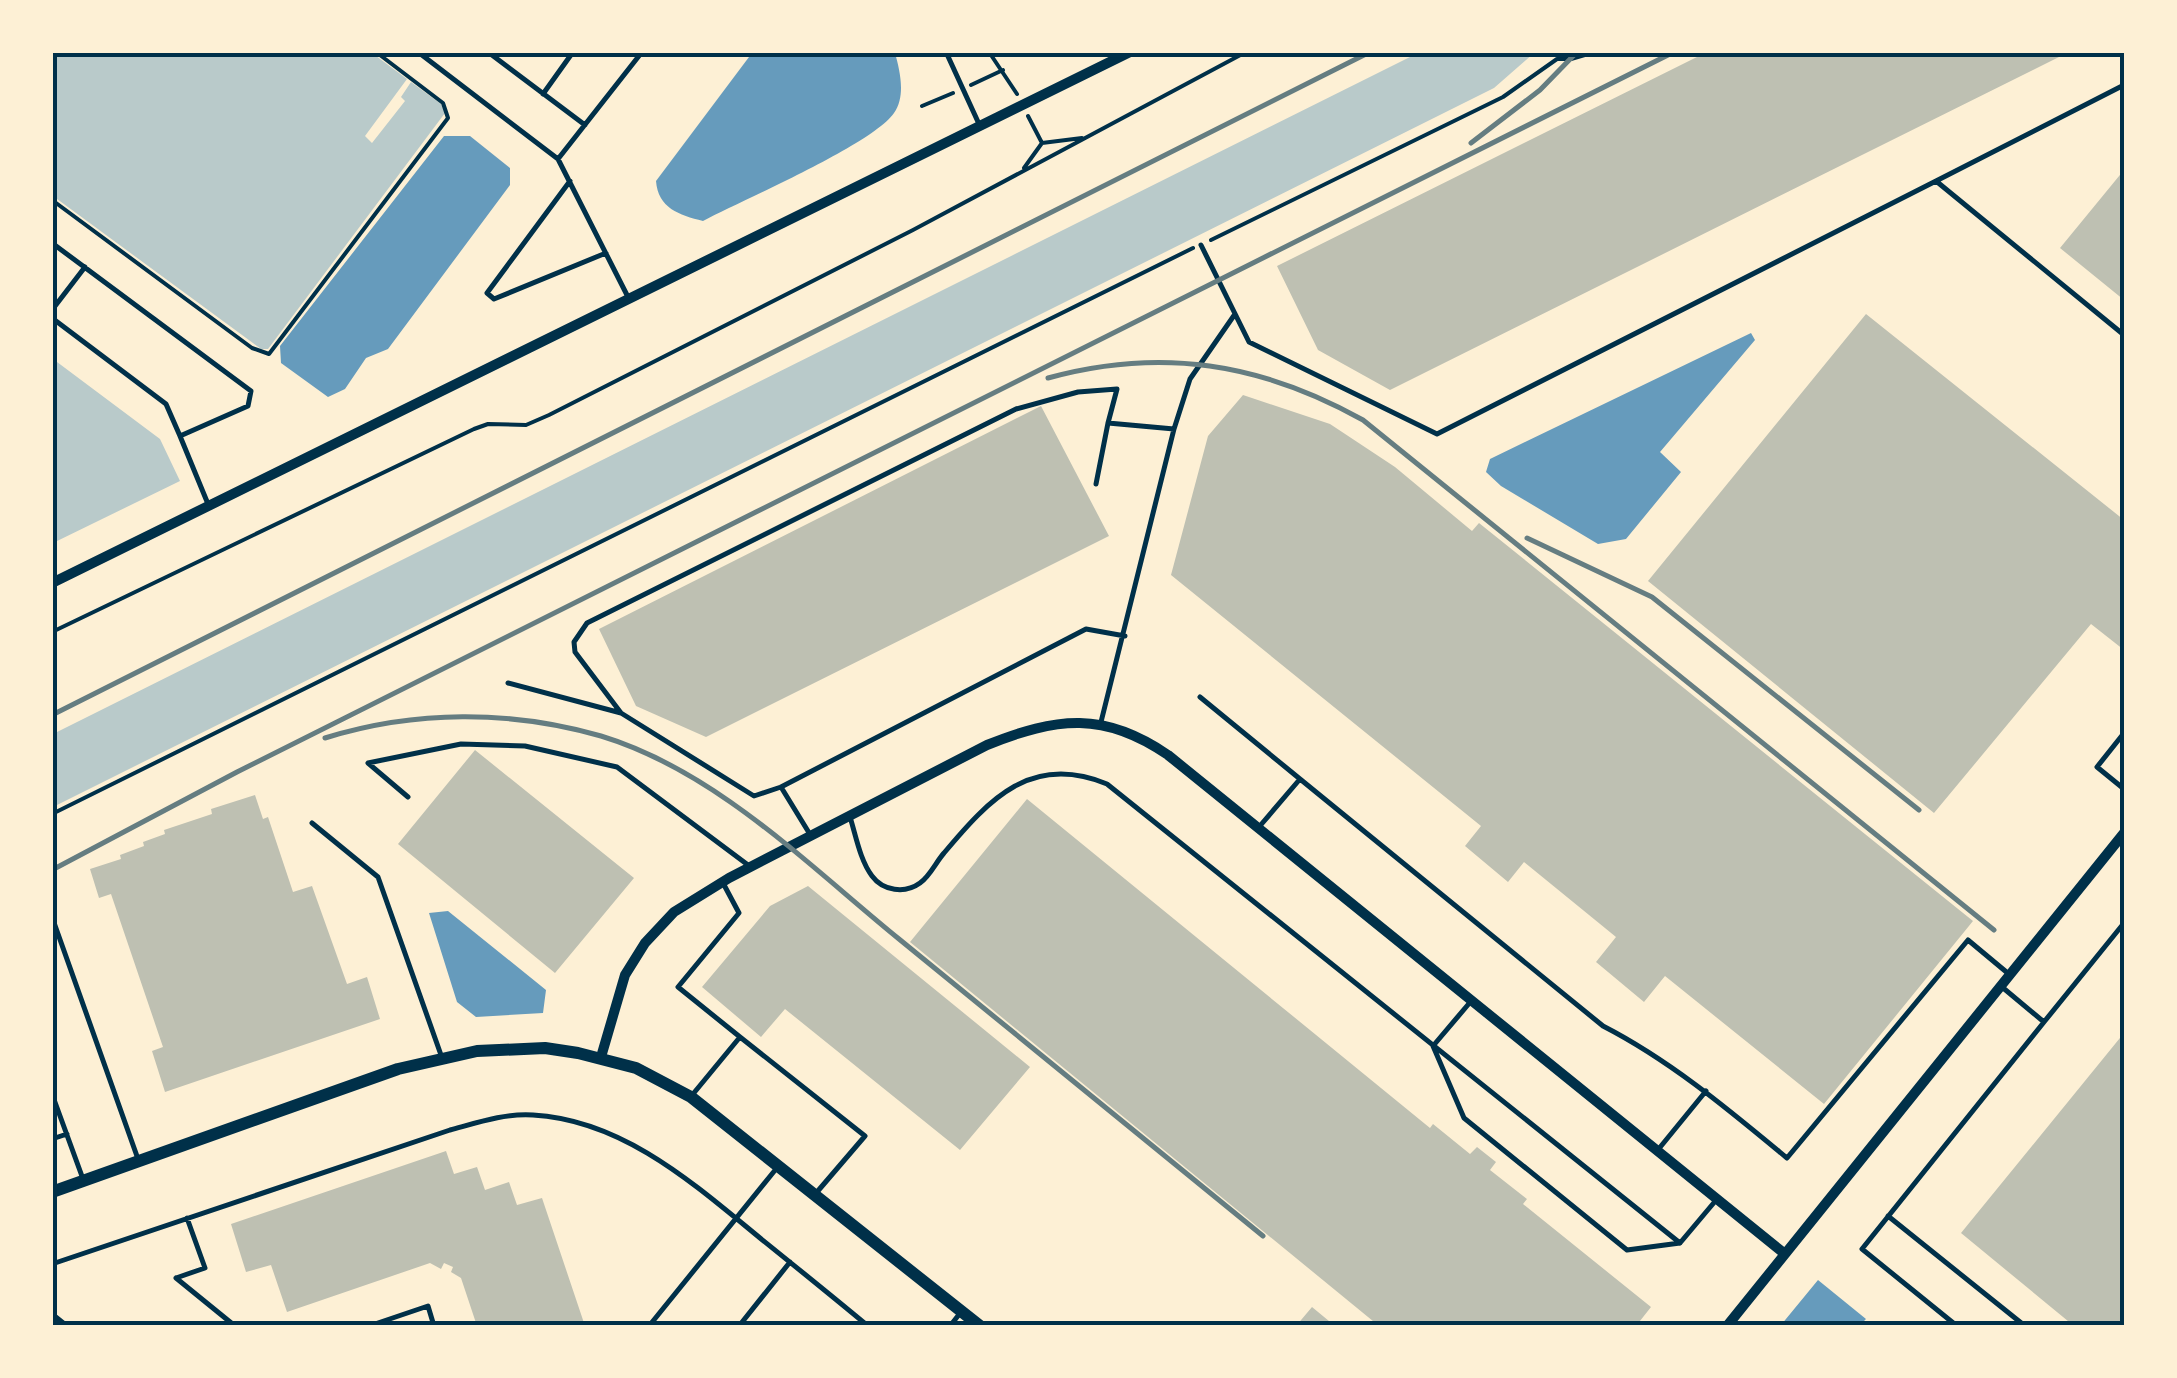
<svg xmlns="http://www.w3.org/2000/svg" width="2177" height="1378" font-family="'PT Sans Narrow',sans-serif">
  <rect width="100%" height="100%" fill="#fdf0d5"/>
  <!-- green -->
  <path fill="#b9caca" d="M52,53H372L407,79L365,136L372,143L405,101L401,97L411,82L441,104L445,113L268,349H261L53,196Z
    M1418,53H1534L1494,88L53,807V734Z
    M53,359L160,439L180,481L53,543Z"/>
  <!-- water -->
  <path fill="#669bbc" d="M752,53H895C900,71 906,96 894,113C873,144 743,200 703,221C679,215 658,208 656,181Z
    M444,136H470L510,168V185L388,349L366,358L345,389L328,397L281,363L280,346Z
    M1751,333L1755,340L1660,452L1681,472L1626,539L1598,544L1501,486L1486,472L1490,459Z
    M448,911L546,990L543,1013L476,1017L457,1002L429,913Z
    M1818,1280L1866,1319L1860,1325H1781Z"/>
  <!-- building -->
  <path fill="#bec0b2" d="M1707,52H2069L1390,390L1318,350L1277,266Z
    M2124,170V300L2060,248Z
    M1866,314L2124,520V650L2091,624L1934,813L1648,581Z
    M1243,395L1330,424L1395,467L1472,531L1479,523L1973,921L1824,1104L1665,976L1644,1002L1596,962L1616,937L1524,862L1508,882L1465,846L1481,826L1171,575L1208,436Z
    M1041,406L1109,536L706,737L636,706L599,629Z
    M475,750L634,878L555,973L398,844Z
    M255,795L263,819L268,817L293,892L312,886L347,984L367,977L380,1019L165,1092L152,1051L163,1047L111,894L99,898L90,869L121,859L120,855L144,846L143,842L165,834L164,830L212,814L211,809Z
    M1027,799L1430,1128L1433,1124L1470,1154L1477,1147L1496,1162L1490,1170L1527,1199L1523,1204L1651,1307L1636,1326H1379L910,942Z
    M808,886L1030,1067L960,1150L785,1009L761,1037L702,987L770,906Z
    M2124,1033V1316L2116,1326H2074L1961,1233Z
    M446,1151L454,1174L477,1167L485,1190L509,1182L517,1205L542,1198L585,1326H477L461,1278L451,1272L453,1267L444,1263L441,1269L430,1263L287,1312L271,1265L246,1272L231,1224Z
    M1312,1307L1335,1326H1296Z"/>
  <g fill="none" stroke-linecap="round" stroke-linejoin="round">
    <!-- path -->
    <path stroke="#003049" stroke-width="4" d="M989,52L1017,94
      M971,85L1003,70
      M922,106L953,93
      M1028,116L1042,143
      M1024,168L1042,143L1082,138
      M52,200L252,348L269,354L448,118L443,103L376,52
      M1211,240L1503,97L1557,59H1571L1595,52
      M52,632L474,429L488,424L526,425L549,415L913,230L1246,52
      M52,814L1193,248"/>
    <!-- service -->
    <path stroke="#003049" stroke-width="5" d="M418,52L558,159L628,297
      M488,52L585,125
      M946,52L979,124
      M2124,85L1936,181L2124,335
      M543,94L573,52
      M558,159L642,52
      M570,181L487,293L494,299L606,253
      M52,243L251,391L248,406L180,436L208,504
      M1201,245L1249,342L1437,434L1936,181
      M52,310L85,267
      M52,318L166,404L180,436
      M1096,484L1108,423L1174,429
      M508,683L621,713L754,796L781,787
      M1200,697L1300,779L1259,827
      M621,713L575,652L574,642L587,623L1016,409L1078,392L1117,389L1108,423
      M1101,722L1174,429L1190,379L1235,314
      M2124,733L2097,767L2124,789
      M1300,779L1603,1026C1671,1061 1729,1110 1787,1158L1968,940L2010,975
      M408,797L368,763L461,744L525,746L617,767L748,865
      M850,817C856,836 860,860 872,876C883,891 905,894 920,883C930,876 936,862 944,853C990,798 1032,753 1107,784L1680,1243L1717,1199
      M312,823L378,877L441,1055
      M811,836L781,787L1086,629L1125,636
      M52,917L138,1159
      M2002,987L2044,1022L2124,923
      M1472,1000L1433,1046L1464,1118L1627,1250L1680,1243
      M740,1037L865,1136L817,1192
      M52,1094L83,1179
      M693,1094L740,1037L678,987L739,913L723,883
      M52,1139L67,1134
      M1657,1151L1706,1091
      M1888,1216L2025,1326
      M52,1264L450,1130C476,1123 505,1113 533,1115C623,1120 694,1184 760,1238C796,1267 832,1296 868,1326
      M176,1278L205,1268L187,1218
      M176,1278L235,1326
      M52,1314L67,1326
      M369,1326L428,1306L434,1326
      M649,1326L776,1169
      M739,1326L790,1262
      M950,1326L961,1312
      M1957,1326L1862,1249L2044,1022"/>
    <!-- minor -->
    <path stroke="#003049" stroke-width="10" d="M52,583L1130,52
      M601,1057L625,975L645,943L674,912L729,878L987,745C1057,717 1104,711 1168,755L1785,1254
      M1727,1326L2124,833"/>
    <!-- tertiary -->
    <path stroke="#003049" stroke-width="12" d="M52,1192L398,1069L477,1051L545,1048L578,1053L636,1068L691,1097L980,1326"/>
    <!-- rail -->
    <path stroke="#657d81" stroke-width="5" d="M1471,143L1540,90L1577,52
      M1048,378C1161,347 1261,363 1363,420L1994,930
      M1527,538L1652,597L1919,810
      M52,715L1370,52
      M325,738C415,710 510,710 601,736C716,771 808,865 899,939C1020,1038 1142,1137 1263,1236
      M52,870L237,772L1674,52"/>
  </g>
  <!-- border -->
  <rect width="2177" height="1378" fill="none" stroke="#fdf0d5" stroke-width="110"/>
  <rect x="55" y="55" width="2067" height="1268" fill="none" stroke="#003049" stroke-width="4"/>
</svg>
